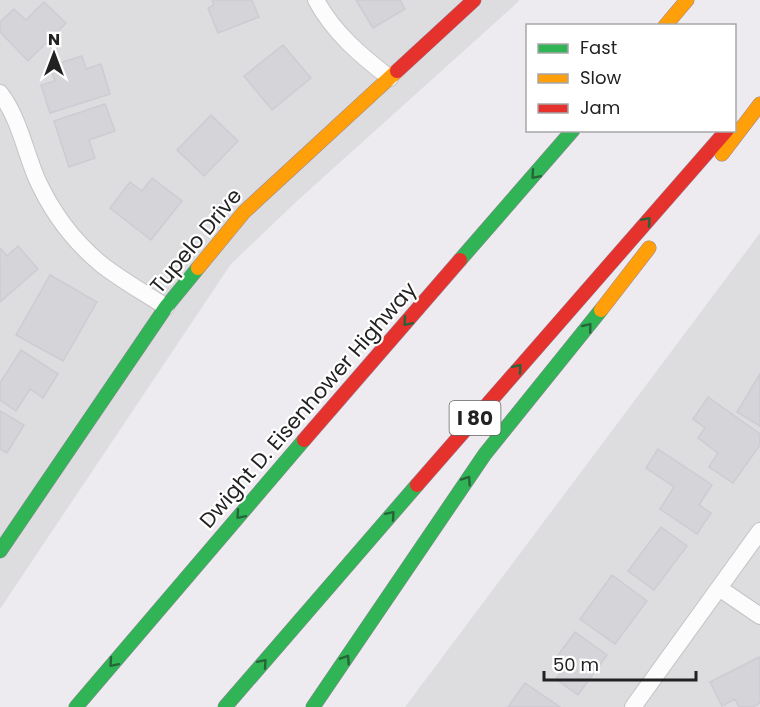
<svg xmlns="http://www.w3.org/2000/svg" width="760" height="707" font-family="Poppins,sans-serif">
  <rect width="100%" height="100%" fill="#edebf0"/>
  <!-- residential -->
  <path fill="#dddcdf" d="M0,0H519L518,2L297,201L231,264L0,609Z
    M760,233V707H405Z"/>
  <!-- building -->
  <path fill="#d5d4d9" stroke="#ceccd3" stroke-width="1.5" d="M212,0H252L259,17L218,33L208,8L214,5Z
    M356,0H400L405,9L373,28Z
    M44,2L66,23L28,61L0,32V22L14,9L26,20Z
    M283,45L311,78L272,110L244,76Z
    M82,56L86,69L101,64L110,94L50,113L41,85L55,81L50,66Z
    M105,104L115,131L89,140L95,158L69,167L54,121Z
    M211,115L238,141L204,176L177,150Z
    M152,178L182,201L151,240L110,208L130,182L142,191Z
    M18,246L38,269L0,302V248L7,256Z
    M50,275L97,302L63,361L16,335Z
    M21,350L58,374L43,398L30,389L16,411L0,400V383Z
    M760,374V426L737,412Z
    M708,397L760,434V445L733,483L709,467L718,453L698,438L705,428L693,419Z
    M0,411L24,425L7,453L0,449Z
    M658,449L712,485L699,505L711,513L697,534L660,509L674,487L646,468Z
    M661,527L687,546L654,590L628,571Z
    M612,575L647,601L615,644L580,619Z
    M575,632L607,655L578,695L556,679L563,669L553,662Z
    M759,657L760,659V689L759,690L760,693V703L753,707H739L735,699L722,706L710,682Z
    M525,683L560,707H508Z"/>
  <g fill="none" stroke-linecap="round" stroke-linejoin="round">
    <defs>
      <path id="street" d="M316,0C333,32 361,56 390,78
        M0,93C19,118 24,148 36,177C51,211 72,240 101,264C121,280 145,293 166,307
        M719,588L760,616
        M633,707L760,531"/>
      <path id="fast" d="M460,260L573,130
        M0,551L166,307L198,268
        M76,707L304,440
        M225,707L417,485
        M313,707L485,454L601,310"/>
      <path id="slow" d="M665,26L687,0
        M722,154L760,104
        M198,268L244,212L397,71
        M601,310L649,248"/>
      <path id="jam" d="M397,71L474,0
        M304,440L460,260
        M417,485L727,130"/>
    </defs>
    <!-- street casing -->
    <use href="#street" stroke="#c4c3c6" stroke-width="18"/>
    <!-- fast casing -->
    <use href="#fast" stroke="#97829b" stroke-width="15"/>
    <!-- slow casing -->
    <use href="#slow" stroke="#97829b" stroke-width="15"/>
    <!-- jam casing -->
    <use href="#jam" stroke="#97829b" stroke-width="15"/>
    <!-- street -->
    <use href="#street" stroke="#fcfcfd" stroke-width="16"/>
    <!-- fast -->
    <use href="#fast" stroke="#30b455" stroke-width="14"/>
    <!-- slow -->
    <use href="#slow" stroke="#ff9f0a" stroke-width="14"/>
    <!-- jam -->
    <use href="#jam" stroke="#e5322d" stroke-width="14"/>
  </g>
  <!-- one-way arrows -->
  <defs><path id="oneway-chevron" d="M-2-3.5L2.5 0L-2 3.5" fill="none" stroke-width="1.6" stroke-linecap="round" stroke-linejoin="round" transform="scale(1.5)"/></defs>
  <g stroke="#286439">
    <use href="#oneway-chevron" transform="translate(535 175) rotate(131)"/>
    <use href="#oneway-chevron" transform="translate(647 221) rotate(-49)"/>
    <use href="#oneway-chevron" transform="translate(407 322) rotate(131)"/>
    <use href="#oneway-chevron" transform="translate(588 327) rotate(-51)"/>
    <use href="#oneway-chevron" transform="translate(518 368) rotate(-49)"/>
    <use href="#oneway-chevron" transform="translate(467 480) rotate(-56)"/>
    <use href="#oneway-chevron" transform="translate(240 515) rotate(131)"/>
    <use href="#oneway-chevron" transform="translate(391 515) rotate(-49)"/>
    <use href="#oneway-chevron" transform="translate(346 659) rotate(-56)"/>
    <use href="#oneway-chevron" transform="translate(113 663) rotate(131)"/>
    <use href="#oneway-chevron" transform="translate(263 663) rotate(-49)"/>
  </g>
  <g text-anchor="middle" stroke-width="4.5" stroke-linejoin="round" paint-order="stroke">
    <!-- shield labels -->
    <rect fill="#fff" stroke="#646464" stroke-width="1.5" x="449.5" y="401" width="51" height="34" rx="4.5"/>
    <g font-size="20" font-weight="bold" fill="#222">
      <text x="475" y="425">I 80</text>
    </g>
    <!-- street labels -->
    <g font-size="21" fill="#222" stroke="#fff">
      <text transform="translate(196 241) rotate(-50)" y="7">Tupelo Drive</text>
      <text transform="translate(308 405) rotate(-49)" y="7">Dwight D. Eisenhower Highway</text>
    </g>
  </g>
  <!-- legend -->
  <rect x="526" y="24" width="210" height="108" fill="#ffffff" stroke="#a7a7a7" stroke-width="1.5"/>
  <rect x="538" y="44" width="30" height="9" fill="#30b455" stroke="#a7a7a7" stroke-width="1.5"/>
  <text x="580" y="54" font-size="18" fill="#222222">Fast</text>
  <rect x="538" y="74" width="30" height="9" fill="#ff9f0a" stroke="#a7a7a7" stroke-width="1.5"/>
  <text x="580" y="84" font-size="18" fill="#222222">Slow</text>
  <rect x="538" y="104" width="30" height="9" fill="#e5322d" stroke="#a7a7a7" stroke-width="1.5"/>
  <text x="580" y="114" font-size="18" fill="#222222">Jam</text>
  <!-- north arrow -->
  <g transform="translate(54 54)" stroke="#ffffff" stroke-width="4.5" paint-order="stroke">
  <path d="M0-4.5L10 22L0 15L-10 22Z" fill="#222222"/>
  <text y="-9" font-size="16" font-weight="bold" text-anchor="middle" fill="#222222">N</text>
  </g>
  <!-- scale -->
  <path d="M544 671v9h152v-9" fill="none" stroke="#222222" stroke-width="3"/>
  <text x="553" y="671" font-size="18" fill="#222222" stroke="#ffffff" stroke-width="4.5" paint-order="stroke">50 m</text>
</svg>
